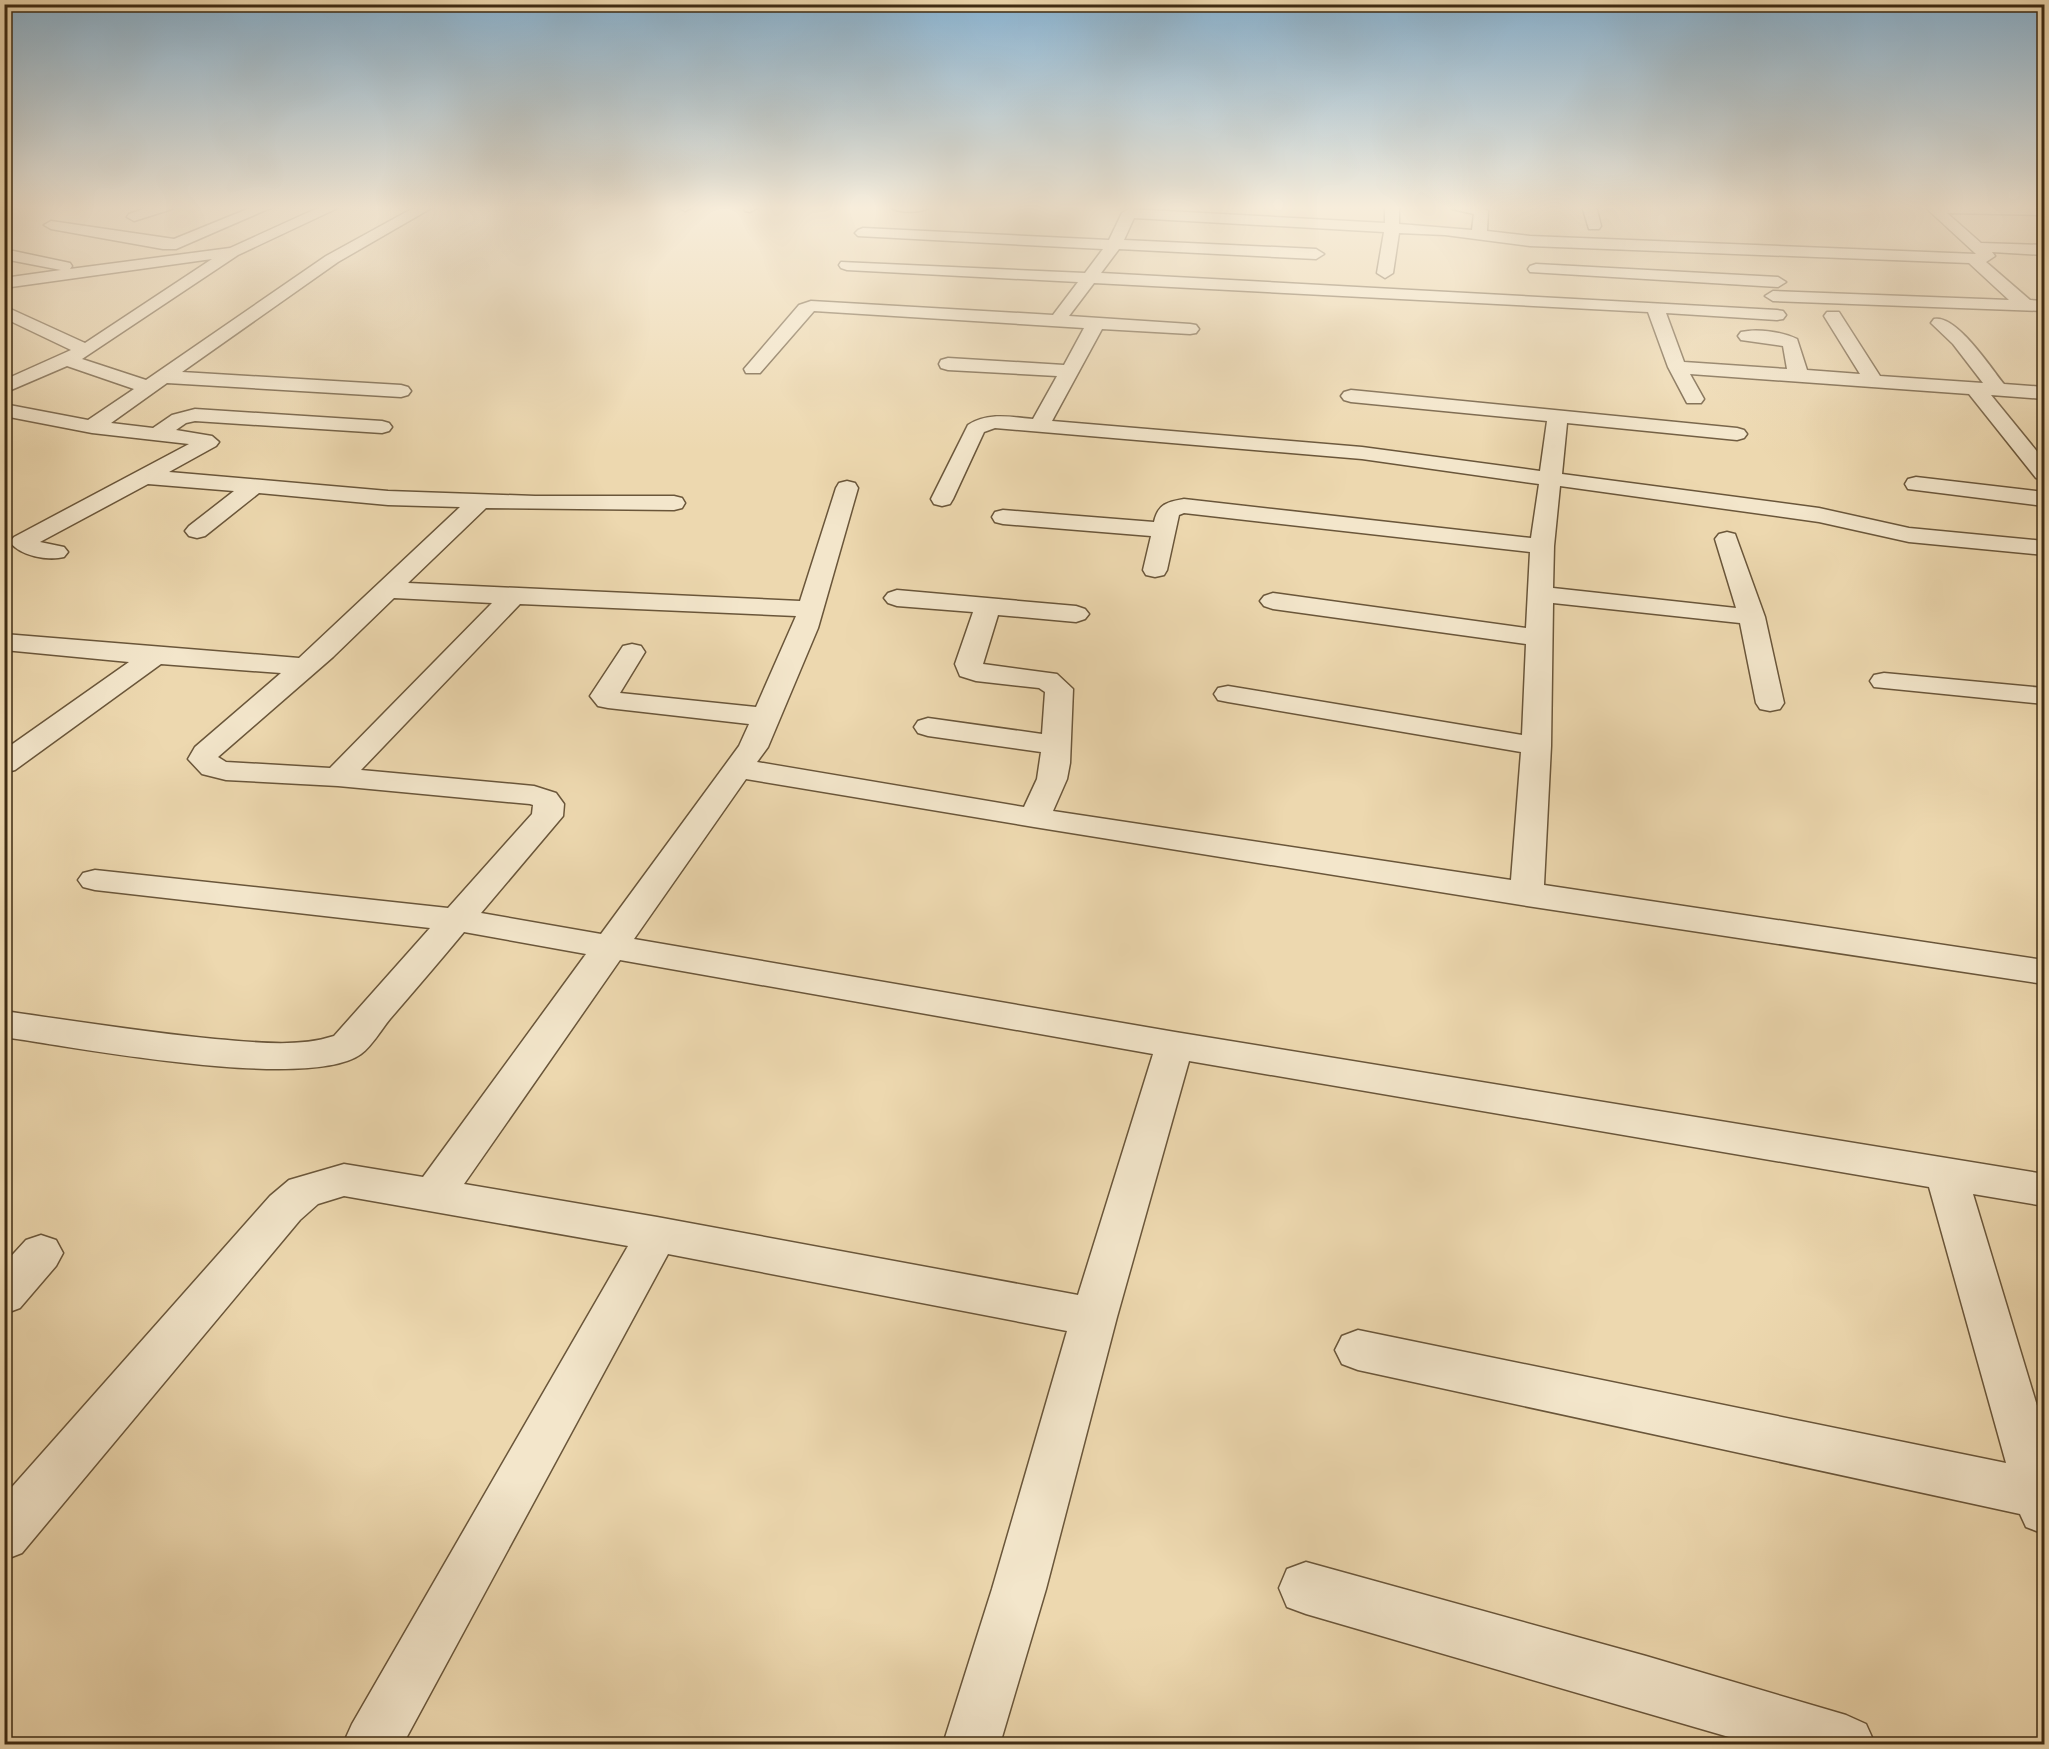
<svg xmlns="http://www.w3.org/2000/svg" width="2049" height="1749" font-family="'IM FELL Great Primer',serif">
  <rect width="100%" height="100%" fill="#edd8af"/>
  <filter id="stains"><feTurbulence type="fractalNoise" baseFrequency=".00333" numOctaves="4"/><feColorMatrix values="0 0 0 0 .2 0 0 0 0 .09 0 0 0 0 .02 0 0 0 .5 -.17"/></filter>
  <radialGradient id="worn" r=".72"><stop offset=".6" stop-color="#630" stop-opacity="0"/><stop offset="1" stop-color="#630" stop-opacity=".3"/></radialGradient>
  <g fill="none" stroke-linecap="round" stroke-linejoin="round">
    <defs>
      <path id="street" d="M4,206H20L4,213Z
        M152,206H174L172,209L134,221L127,217L129,214Z
        M255,206H275L176,249H163L51,229L44,225L51,221L174,239Z
        M322,206H342L238,255L82,359L146,380L326,256L417,206H435L338,262L182,372L401,385L408,387L411,391L408,395L401,397L167,383L111,423L153,428L172,415L195,409L382,421L389,423L392,427L389,431L382,433L195,421L186,423L176,430L212,436L219,442L216,446L169,472L388,491L535,496H674L682,498L685,503L682,508L674,510L486,508L408,583L800,601L836,488L839,483L847,481L855,483L858,488L818,628L768,747L757,762L1024,807L1037,779L1041,752L928,736L918,733L914,727L918,721L928,718L1042,734L1045,692L1039,688L976,681L960,676L955,664L973,612L897,606L888,603L884,598L888,593L897,590L1076,606L1085,609L1089,614L1085,619L1076,622L998,615L983,664L1057,674L1073,689L1070,763L1067,779L1053,811L1511,880L1521,752L1228,702L1218,700L1214,694L1218,688L1228,686L1522,735L1526,644L1273,609L1264,606L1260,601L1264,596L1273,593L1526,628L1530,552L1184,513L1179,515L1167,570L1164,575L1155,577L1146,575L1143,570L1151,536L1003,524L995,522L992,517L995,512L1003,510L1154,522C1158,504 1167,502 1184,499L1531,538L1539,484L1362,459L995,428L984,432L953,499L950,504L942,506L934,504L931,499L968,425C988,412 1011,417 1033,419L1057,376L948,370L941,368L939,364L941,360L948,358L1064,365L1084,328L814,311L760,373H746L744,369L799,305L811,301L1053,315L1078,282L847,270L841,268L839,265L841,262L1085,273L1103,249L858,236L855,233L858,230L863,228L1109,240L1122,213L1129,209L1385,223V206H1399V224L1472,230L1474,214L1452,209L1450,206H1480L1488,211L1487,231L1530,236L1976,254L1924,206L2044,207V215L1947,213L1981,243L2044,245V255L1992,252L1995,256L1986,262L2030,300L2044,301V311L1773,301L1765,296L1773,291L2009,300L1969,263L1530,246L1445,235L1399,233L1393,273L1385,278L1377,273L1384,232L1134,218L1124,240L1316,249L1324,254L1316,259L1119,249L1101,273L1777,310L1783,311L1786,315L1783,319L1777,320L1666,313L1684,362L1787,369L1783,346L1741,340L1738,336L1741,332C1758,328 1782,332 1797,339L1807,370L1860,374L1824,316L1827,312H1839L1880,376L1983,383L1953,344L1931,323L1934,319C1956,314 1991,368 2004,384L2044,387V399L1991,395L2044,460V480L2036,478L1969,394L1690,374L1704,399L1701,403H1687L1668,367L1648,312L1094,283L1069,316L1190,324L1196,325L1199,329L1196,333L1190,334L1102,329L1052,421L1362,447L1540,471L1547,421L1351,402L1344,400L1341,396L1344,392L1351,390L1737,428L1744,430L1747,434L1744,438L1737,440L1567,423L1562,474L1819,508L1909,528L2044,541V555L1909,542L1819,522L1560,486L1554,546L1553,588L1736,608L1715,539L1719,534L1727,532L1735,534L1765,617L1784,703L1780,709L1770,711L1760,709L1756,703L1740,623L1553,603L1551,746L1544,885L2044,960V984L1527,906L1034,827L746,779L634,939L1175,1032L2044,1174V1206L1973,1194L2044,1429V1534L2026,1527L2020,1514L1358,1370L1342,1364L1335,1350L1342,1336L1358,1330L2006,1463L1929,1187L1189,1061L1117,1317L1046,1589L1000,1744H943L992,1589L1067,1331L668,1254L403,1744H343L352,1724L628,1246L344,1196L318,1204L300,1220L22,1553L4,1560V1496L270,1196L289,1180L344,1164L423,1177L586,954L464,932C440,961 415,990 390,1019C381,1030 372,1046 361,1054C309,1092 73,1047 4,1037V1011C74,1021 144,1032 215,1039C253,1042 297,1048 334,1036L430,928L95,890L83,887L78,880L83,873L95,870L448,908L532,814L533,805L530,804L338,786L226,780L202,774L188,759L195,747L281,673L161,664L15,770L4,773V750L129,662L4,650V634L299,658L460,507L388,505L259,493L205,536L197,538L189,536L185,531L189,526L234,491L148,484L40,542L64,547L68,552L64,557C48,561 20,556 10,542L14,537L189,444L92,433L4,416V404L88,420L134,389L67,366L4,393V380L71,350L4,318V306L85,343L212,259L4,288V278L61,270L4,259V249L70,263L72,266L70,269L230,248ZM394,598L492,603L330,768L226,762L218,757L333,657ZM520,604L796,616L756,707L620,693L645,652L641,646L632,644L623,646L590,696L598,706L608,708L749,724L739,746L601,934L481,913L563,816L564,804L556,793L534,786L361,770ZM620,960L1153,1054L1078,1295L657,1217L464,1184Z
        M694,206L685,211L678,207V206Z
        M744,206H760L750,212L745,211Z
        M931,206C923,213 899,214 891,207Z
        M1582,206H1596L1601,226L1599,229H1589Z
        M1536,264L1778,277L1786,282L1778,287L1530,272L1528,269L1530,266Z
        M1916,477L2044,492V506L1908,489L1905,484L1908,479Z
        M1884,673L2044,688V704L1874,687L1870,681L1874,675Z
        M41,1235L56,1240L63,1253L56,1266L20,1308L4,1314V1264L26,1240Z
        M1306,1562L1646,1656L1846,1715L1866,1724L1875,1744H1753L1306,1614L1287,1607L1279,1588L1287,1569Z"/>
    </defs>
    <!-- street casing -->
    <use href="#street" stroke="#6a563a" stroke-width="3"/>
    <!-- street -->
    <use href="#street" fill="#f3e6cb" fill-rule="evenodd"/>
  </g>
  <!-- sky -->
  <linearGradient id="sky" x2="0" y2="1"><stop stop-color="#8ab5d4"/><stop offset="0.46" stop-color="#f7eddb"/><stop offset="1" stop-color="#f7eddb" stop-opacity="0"/></linearGradient>
  <rect width="2049" height="451" fill="url(#sky)"/>
  <!-- margin -->
  <rect width="2049" height="1749" fill="none" stroke="#edd8af" stroke-width="24"/>
  <rect x="6" y="6" width="2037" height="1737" fill="none" stroke="#3e2b13" stroke-width="3"/>
  <rect x="12" y="12" width="2025" height="1725" fill="none" stroke="#3e2b13" stroke-width="1.5"/>
  <rect width="100%" height="100%" filter="url(#stains)"/>
  <rect width="100%" height="100%" fill="url(#worn)"/>
</svg>
